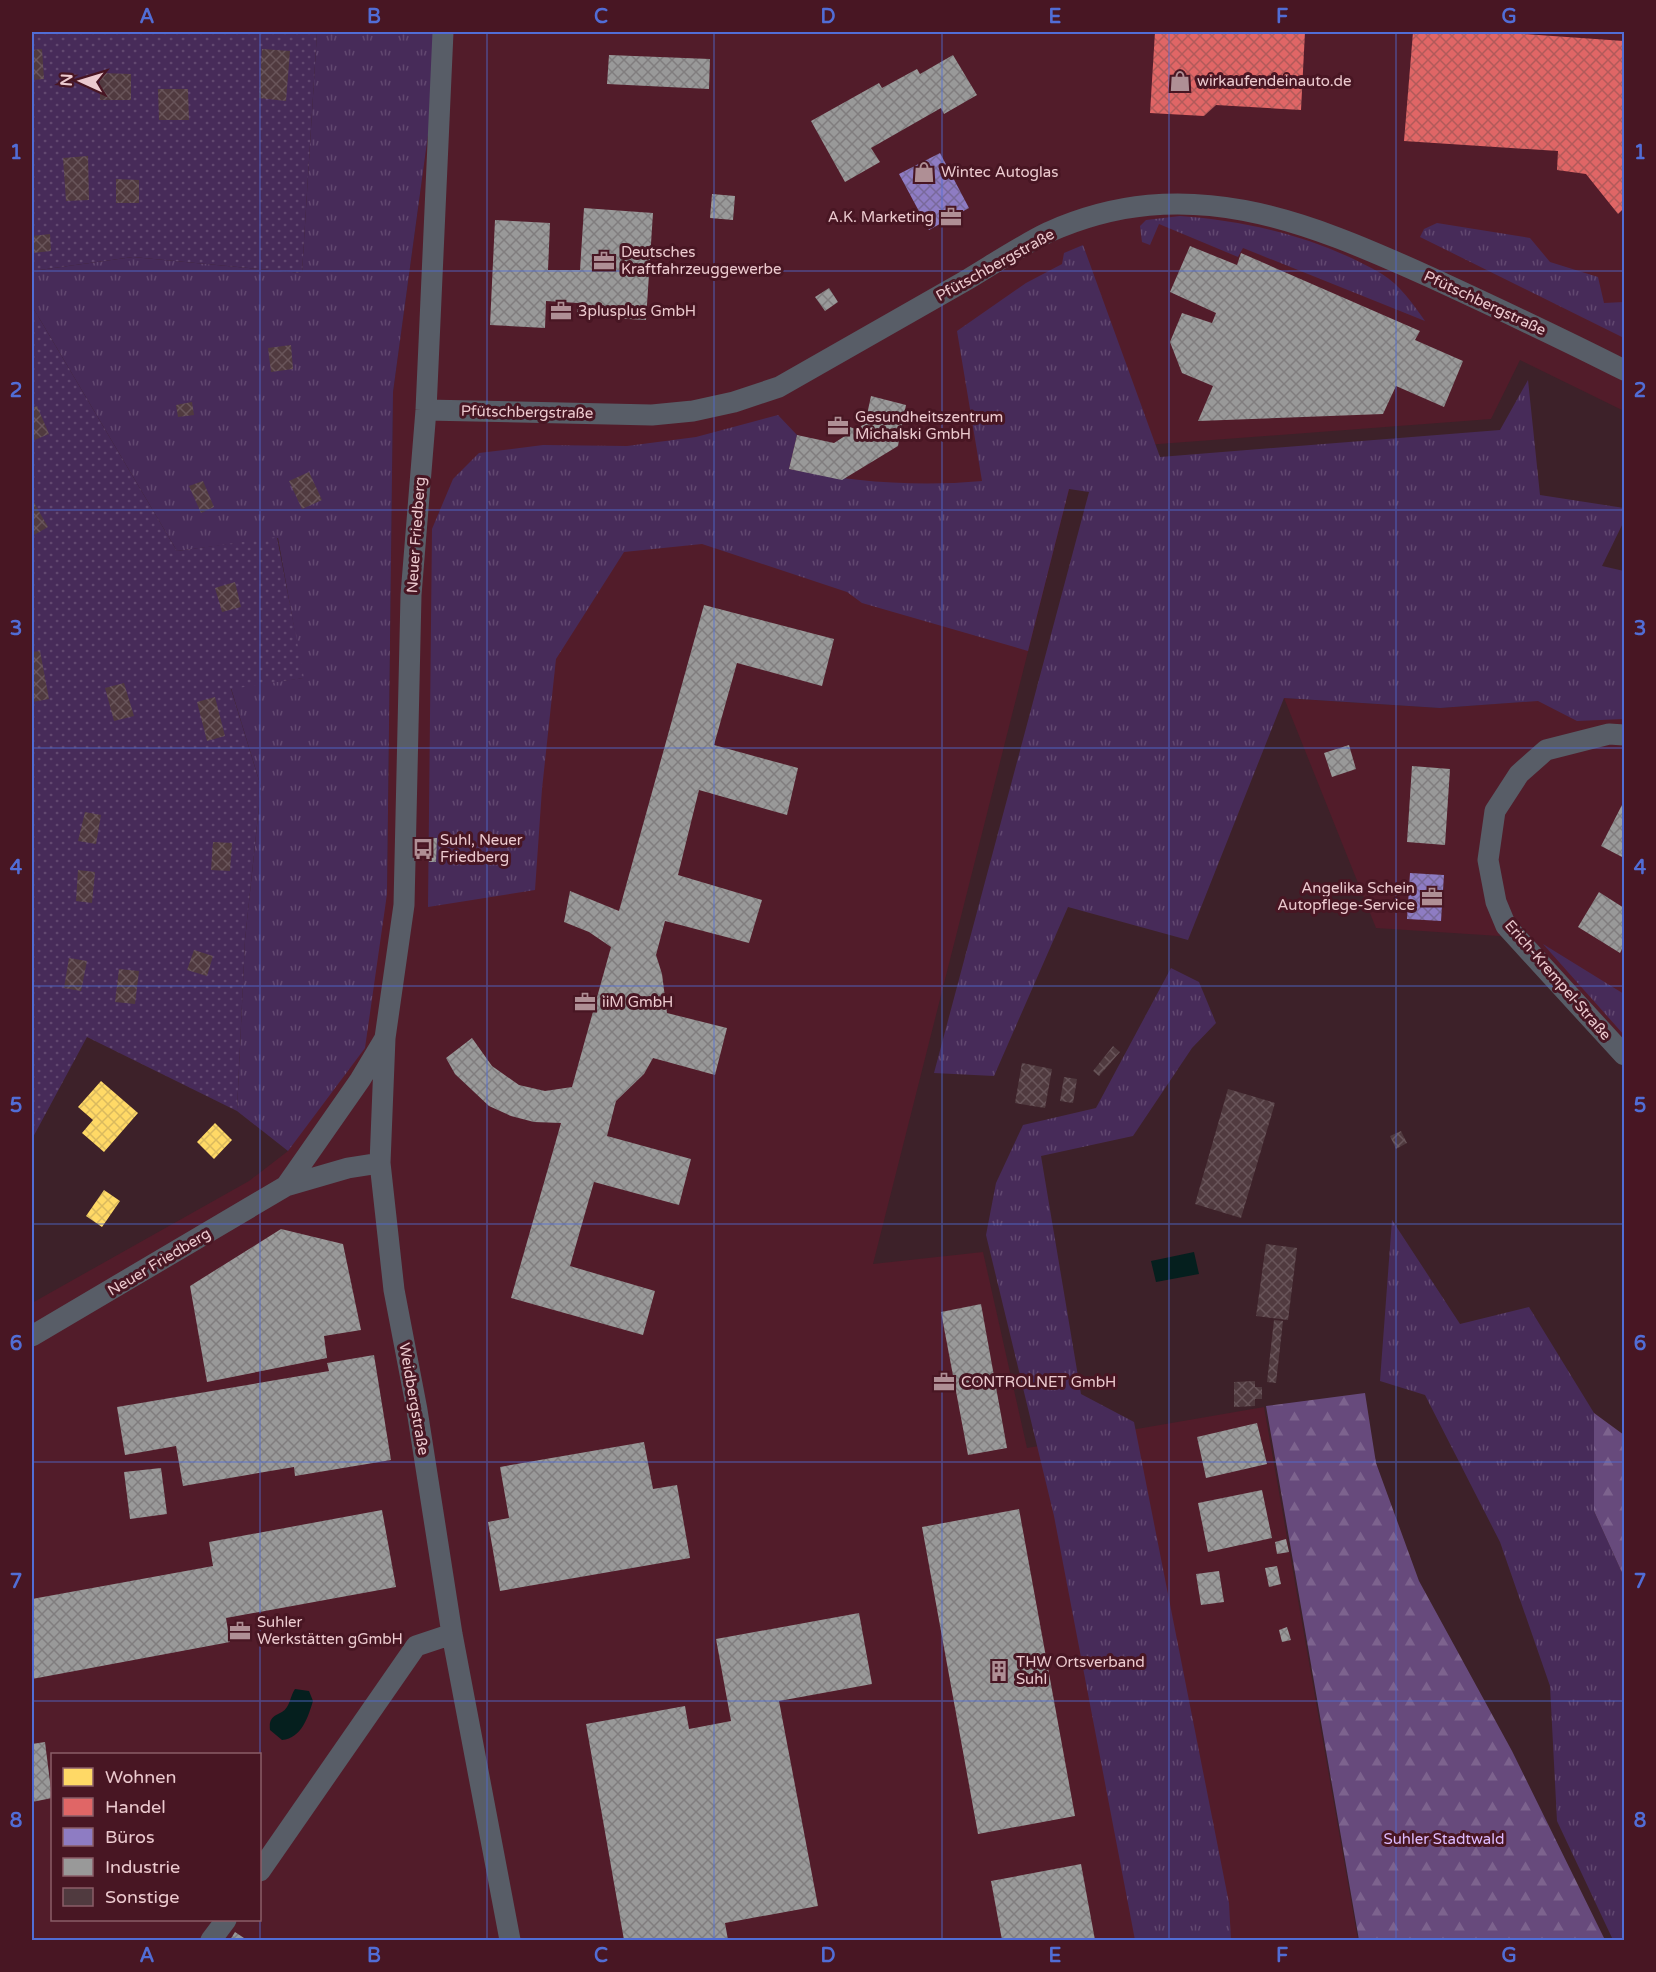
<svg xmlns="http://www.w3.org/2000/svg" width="1656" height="1972" font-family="'Varela Round',sans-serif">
  <defs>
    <pattern id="grass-tufts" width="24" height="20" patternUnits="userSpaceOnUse" patternTransform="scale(1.5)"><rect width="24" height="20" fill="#472b59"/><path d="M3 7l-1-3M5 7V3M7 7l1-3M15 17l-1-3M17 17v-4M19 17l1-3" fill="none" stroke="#624870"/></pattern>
    <pattern id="forest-firs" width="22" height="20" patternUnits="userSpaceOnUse" patternTransform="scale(1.5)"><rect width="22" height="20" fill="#674a7c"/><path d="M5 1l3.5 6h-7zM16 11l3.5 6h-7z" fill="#7d638e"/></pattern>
    <pattern id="park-dots" width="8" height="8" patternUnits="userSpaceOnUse" patternTransform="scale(1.5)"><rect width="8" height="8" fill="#472b59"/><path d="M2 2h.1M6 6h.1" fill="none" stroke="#624870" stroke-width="1.8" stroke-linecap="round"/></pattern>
    <pattern id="homes-cross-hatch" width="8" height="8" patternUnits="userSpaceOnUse" patternTransform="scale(1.5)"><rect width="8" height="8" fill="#ffd966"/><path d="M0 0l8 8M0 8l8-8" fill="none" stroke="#daba5e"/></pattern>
    <pattern id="shops-cross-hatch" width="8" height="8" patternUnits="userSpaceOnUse" patternTransform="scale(1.5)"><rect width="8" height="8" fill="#e06666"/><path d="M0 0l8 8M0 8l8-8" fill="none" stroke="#b25a5a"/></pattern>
    <pattern id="offices-cross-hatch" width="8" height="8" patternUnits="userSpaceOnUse" patternTransform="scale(1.5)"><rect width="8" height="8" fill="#8e7cc3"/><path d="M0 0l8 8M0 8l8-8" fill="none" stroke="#79699b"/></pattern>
    <pattern id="industry-cross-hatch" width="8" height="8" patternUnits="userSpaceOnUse" patternTransform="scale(1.5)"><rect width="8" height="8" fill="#999"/><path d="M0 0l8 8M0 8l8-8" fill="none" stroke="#807d7e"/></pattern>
    <pattern id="building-cross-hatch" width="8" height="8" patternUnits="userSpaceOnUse" patternTransform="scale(1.5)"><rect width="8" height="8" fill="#503a3f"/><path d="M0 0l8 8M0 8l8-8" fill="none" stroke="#69555a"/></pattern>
  </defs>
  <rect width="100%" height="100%" fill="#3d2129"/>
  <!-- built -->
  <path fill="#521c2a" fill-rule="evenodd" d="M442,32H1624V411L1520,360L1491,419L1079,450L873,1264L983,1252L1027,1448L1264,1407L1358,1940H32V1303L249,1181L288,1151L387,893L393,391ZM52,1754H260V1920H52Z
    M1624,570V1044L1529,938L1376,928L1284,698L1440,708L1571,698Z"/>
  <!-- grass -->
  <path fill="url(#grass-tufts)" d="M317,32H442L393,392L387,894L365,1048L288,1151L237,1111L245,940L261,787L231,688L303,678L278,538L177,551L32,306V271L133,257L302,273Z
    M1180,216C1250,221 1320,238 1382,274C1400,285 1413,304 1425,321L1243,248L1238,257L1159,224L1150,245L1142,242L1140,226L1146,220Z
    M1437,223L1530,238L1550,262L1598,277L1604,303L1624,302V338L1420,237L1424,229Z
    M1083,245L1160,457L1500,430L1528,380L1540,495L1624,508V521L1602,566L1624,571V719L1577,721L1538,701L1440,708L1284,698L1188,940L1068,907L994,1076L934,1073L1089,492L1069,489L1028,651L862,603L847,592L702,544L624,552L556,659L542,789L535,890L428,907L432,529L453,479L479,453L543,445L627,446L696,437L778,415L797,435L789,469C853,482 917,487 982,481L957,331L1026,283L1062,264L1064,253Z
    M1543,944L1624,994V1035Z
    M1171,968L1199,982L1216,1023L1192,1048L1133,1136L1041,1156L1081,1394L1134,1422L1229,1903L1231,1940H1135L1054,1516L986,1235L996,1183L1023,1125L1096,1108Z
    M1392,1220L1460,1324L1529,1307L1594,1413V1511L1624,1577V1940H1613L1557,1821L1550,1686L1500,1542L1425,1395L1380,1381Z"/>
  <!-- forest -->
  <path fill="url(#forest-firs)" d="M1365,1393L1376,1463L1419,1581L1512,1751L1605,1940H1359L1266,1406Z
    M1594,1413L1624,1435V1577L1594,1511Z"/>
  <!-- park -->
  <path fill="url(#park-dots)" d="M32,32H317L302,273L133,257L32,271Z
    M32,306L177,551L277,537L304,678L231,689L261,787L245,940L237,1111L87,1037L32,1139Z"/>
  <!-- water -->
  <path fill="#051f1e" d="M1194,1252L1199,1274L1156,1282L1151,1261Z
    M295,1689L309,1691L313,1701C308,1717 302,1738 282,1740L270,1730C268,1712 281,1717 287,1707C290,1703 291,1695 295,1689Z"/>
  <!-- homes -->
  <path fill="url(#homes-cross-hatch)" d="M101,1081L138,1113L104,1152L82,1133L93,1120L78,1107Z
    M215,1123L232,1140L214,1159L197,1142Z
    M104,1190L120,1201L102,1227L86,1216Z"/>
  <!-- shops -->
  <path fill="url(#shops-cross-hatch)" d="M1155,32H1305L1301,110L1216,105L1204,116L1150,113Z
    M1413,32H1496L1624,41V208L1618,214L1586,174L1557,170L1558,151L1404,141Z"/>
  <!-- offices -->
  <path fill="url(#offices-cross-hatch)" d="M940,153L969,208L929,230L899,174Z
    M1410,873L1444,875L1441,921L1407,919Z"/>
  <!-- industry -->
  <path fill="url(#industry-cross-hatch)" d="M609,55L710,59L709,89L607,84Z
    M953,55L977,95L944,114L941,108L871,148L880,162L845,182L811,121L879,83L882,88L917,69L920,74Z
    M712,194L735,196L733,220L710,218Z
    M584,208L653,213L646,320L577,316L578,303L546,301L545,328L490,325L495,220L550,223L548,270H580Z
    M1190,246L1237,265L1241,253L1420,331L1415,340L1463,361L1444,407L1396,386L1383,414L1198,421L1213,386L1182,373L1170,342L1182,313L1212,323L1216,313L1170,292Z
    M829,288L838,302L825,311L815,297Z
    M871,396L906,405L898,446L842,480L789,469L797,435L834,443L845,436V425L855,429L865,424Z
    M704,605L834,639L822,686L737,663L714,745L798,768L787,815L699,790L678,875L762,900L749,943L665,921L656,955L662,974L667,1013L727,1028L715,1075L653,1058L644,1074L616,1101L607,1136L691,1159L679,1205L594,1182L570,1266L655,1291L643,1335L511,1298L561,1123L534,1122L511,1116L489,1106L455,1074L446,1058L472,1038L492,1066L519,1085L545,1091L572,1087L611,947L589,932L564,922L570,891L619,911Z
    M1349,745L1356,769L1332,777L1324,753Z
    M1412,766L1450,769L1445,845L1407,842Z
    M1624,801V858L1601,846Z
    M429,838H437L436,862H429Z
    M1599,892L1624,908V945L1620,953L1578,927Z
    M281,1229L343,1244L361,1330L324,1336L327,1358L207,1382L190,1286Z
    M981,1304L1007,1448L968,1455L941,1312Z
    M374,1355L391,1460L295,1476L294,1467L183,1486L176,1446L125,1455L117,1407L329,1371L327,1363Z
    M1257,1423L1267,1464L1206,1478L1197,1437Z
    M644,1442L653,1489L677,1485L690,1558L500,1591L488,1522L509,1518L500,1467Z
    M161,1468L167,1514L130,1519L124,1472Z
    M1262,1490L1272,1538L1208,1552L1198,1503Z
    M1019,1509L1075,1816L978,1834L922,1527Z
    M382,1510L396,1587L226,1618L230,1642L32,1679V1599L213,1566L209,1542Z
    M1286,1539L1289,1552L1277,1554L1275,1542Z
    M1277,1566L1281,1584L1269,1587L1265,1568Z
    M1219,1571L1224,1602L1201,1605L1196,1574Z
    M859,1613L872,1684L779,1701L818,1906L725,1923L728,1940H624L586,1724L685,1706L689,1729L731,1721L716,1639Z
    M1287,1627L1291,1640L1282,1642L1279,1630Z
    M45,1742L52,1798L32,1802V1744Z
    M1081,1864L1095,1940H1002L991,1881Z
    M235,1932L247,1940H230Z"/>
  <!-- building -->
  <path fill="url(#building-cross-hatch)" d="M42,49L44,79L32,80V50Z
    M262,49L290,51L286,101L259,98Z
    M100,73L131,74V100H100Z
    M158,89H188L189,120H159Z
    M88,156L89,200L66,201L63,158Z
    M116,179L139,180V203H116Z
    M50,234L51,251L32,253V236Z
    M291,345L293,369L271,372L268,348Z
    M192,402L194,415L178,417L176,405Z
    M37,406L49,434L32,441V408Z
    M309,472L322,500L302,509L289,481Z
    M203,481L214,507L201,513L189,486Z
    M33,501L48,527L32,536V503Z
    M235,582L241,607L222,612L215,588Z
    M40,651L49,699L32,702V652Z
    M124,683L134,716L114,721L105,688Z
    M215,697L225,736L207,741L197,702Z
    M85,812L101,815L96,844L78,841Z
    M213,842L232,843L230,871L211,870Z
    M78,870L95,872L92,903L76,901Z
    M194,950L213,956L207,976L187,970Z
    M69,958L87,961L81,991L64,988Z
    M119,969L139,971L135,1004L115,1002Z
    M1113,1046L1120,1052L1099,1076L1093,1071Z
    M1022,1063L1052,1069L1045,1108L1015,1103Z
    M1064,1077L1077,1079L1073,1103L1060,1101Z
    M1228,1089L1275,1103L1241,1218L1195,1204Z
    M1401,1131L1407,1143L1396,1149L1390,1136Z
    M1266,1244L1297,1248L1288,1320L1256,1316Z
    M1274,1320L1283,1321L1276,1383L1267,1382Z
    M1255,1381V1387H1262V1399H1255V1406L1234,1407V1382Z"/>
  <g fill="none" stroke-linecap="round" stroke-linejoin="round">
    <!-- minor -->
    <path stroke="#585d67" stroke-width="21" d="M443,32L426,410L411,595L404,905L385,1038L380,1163L394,1290L417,1410L452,1634L510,1940
      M426,410L652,415L693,411L734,402L779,387C841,352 903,317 965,281C992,265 1020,246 1049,232C1186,171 1304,220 1432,278C1497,308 1561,338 1624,370
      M1624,735L1609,734L1546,750L1519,774L1495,811L1488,860L1496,902L1506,926L1624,1055
      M286,1186L360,1080L384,1040
      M32,1336L286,1186L348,1168L380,1163
      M260,1871L416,1646L452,1634
      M211,1940L226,1920"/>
  </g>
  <!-- grid -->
  <path fill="none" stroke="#516dd6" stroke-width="1.5" stroke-opacity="0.55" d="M260,32V1940M487,32V1940M714,32V1940M942,32V1940M1169,32V1940M1396,32V1940M32,271H1624M32,510H1624M32,748H1624M32,986H1624M32,1224H1624M32,1462H1624M32,1701H1624"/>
  <!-- icons -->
  <defs>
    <symbol id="shop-bare" viewBox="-9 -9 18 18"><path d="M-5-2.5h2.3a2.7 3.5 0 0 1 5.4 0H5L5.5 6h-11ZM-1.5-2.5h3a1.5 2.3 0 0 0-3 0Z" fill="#af8f95" stroke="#481623" stroke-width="2.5" paint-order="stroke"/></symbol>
    <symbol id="office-bare" viewBox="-9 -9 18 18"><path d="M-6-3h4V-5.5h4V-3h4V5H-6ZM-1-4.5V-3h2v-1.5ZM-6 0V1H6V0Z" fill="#af8f95" stroke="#481623" stroke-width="2.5" paint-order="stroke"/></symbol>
    <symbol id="bus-bare" viewBox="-9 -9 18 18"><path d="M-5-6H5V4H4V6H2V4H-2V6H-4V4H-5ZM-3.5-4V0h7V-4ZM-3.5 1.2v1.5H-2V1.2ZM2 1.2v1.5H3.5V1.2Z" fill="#af8f95" stroke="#481623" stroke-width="2.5" paint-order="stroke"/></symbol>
    <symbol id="building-bare" viewBox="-9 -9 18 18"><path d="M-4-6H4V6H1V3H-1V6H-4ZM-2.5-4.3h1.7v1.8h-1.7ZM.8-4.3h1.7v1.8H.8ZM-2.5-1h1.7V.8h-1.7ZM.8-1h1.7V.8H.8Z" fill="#af8f95" stroke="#481623" stroke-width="2.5" paint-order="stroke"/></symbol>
  </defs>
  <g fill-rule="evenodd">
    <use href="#shop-bare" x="1165" y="66" width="30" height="30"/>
    <use href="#shop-bare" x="909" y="157" width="30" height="30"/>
    <use href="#office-bare" x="936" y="202" width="30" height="30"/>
    <use href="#office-bare" x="589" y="246" width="30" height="30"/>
    <use href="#office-bare" x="546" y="296" width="30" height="30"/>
    <use href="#office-bare" x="823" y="411" width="30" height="30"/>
    <use href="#bus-bare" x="408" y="834" width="30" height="30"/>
    <use href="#office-bare" x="1417" y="882" width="30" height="30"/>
    <use href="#office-bare" x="570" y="987" width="30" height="30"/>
    <use href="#office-bare" x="929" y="1367" width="30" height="30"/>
    <use href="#office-bare" x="225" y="1616" width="30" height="30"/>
    <use href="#building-bare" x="984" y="1656" width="30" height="30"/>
  </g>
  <g text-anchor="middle" stroke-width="6" stroke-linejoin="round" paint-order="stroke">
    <!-- poi labels -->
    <g font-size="15" fill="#eccacf" stroke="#481623" text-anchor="start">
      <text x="1197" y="86">wirkaufendeinauto.de</text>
      <text x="941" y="177">Wintec Autoglas</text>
      <text x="934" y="222" text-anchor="end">A.K. Marketing</text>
      <text x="621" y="257">Deutsches<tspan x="621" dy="17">Kraftfahrzeuggewerbe</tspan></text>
      <text x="578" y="316">3plusplus GmbH</text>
      <text x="855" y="422">Gesundheitszentrum<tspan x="855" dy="17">Michalski GmbH</tspan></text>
      <text x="440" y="845">Suhl, Neuer<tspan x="440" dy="17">Friedberg</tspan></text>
      <text x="1415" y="893" text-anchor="end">Angelika Schein<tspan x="1415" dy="17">Autopflege-Service</tspan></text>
      <text x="602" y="1007">iiM GmbH</text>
      <text x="961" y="1387">CONTROLNET GmbH</text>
      <text x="257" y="1627">Suhler<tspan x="257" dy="17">Werkstätten gGmbH</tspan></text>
      <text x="1016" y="1667">THW Ortsverband<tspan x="1016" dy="17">Suhl</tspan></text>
    </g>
    <!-- street labels -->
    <g font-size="15" fill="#eccacf" stroke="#481623">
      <text transform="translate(995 265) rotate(-29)" y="5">Pfütschbergstraße</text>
      <text transform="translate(1485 303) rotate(25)" y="5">Pfütschbergstraße</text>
      <text transform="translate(527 412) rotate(1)" y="5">Pfütschbergstraße</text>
      <text transform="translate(416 535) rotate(-86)" y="5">Neuer Friedberg</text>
      <text transform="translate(1558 980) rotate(49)" y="5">Erich-Krempel-Straße</text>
      <text transform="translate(159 1262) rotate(-31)" y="5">Neuer Friedberg</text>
      <text transform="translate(414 1399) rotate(80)" y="5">Weidbergstraße</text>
    </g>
    <!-- park labels -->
    <g font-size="15" fill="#debbff" stroke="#481623">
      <text x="1444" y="1844">Suhler Stadtwald</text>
    </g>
  </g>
  <!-- border -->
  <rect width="1656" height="1972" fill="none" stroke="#481623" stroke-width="66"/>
  <!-- legend -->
  <rect x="51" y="1753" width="210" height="168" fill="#481623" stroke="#8a5e68" stroke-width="1.5"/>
  <rect x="63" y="1768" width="30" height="18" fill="#ffd966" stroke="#8a5e68" stroke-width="1.5"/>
  <text x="105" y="1783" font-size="18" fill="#eccacf">Wohnen</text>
  <rect x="63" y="1798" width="30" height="18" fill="#e06666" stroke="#8a5e68" stroke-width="1.5"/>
  <text x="105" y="1813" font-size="18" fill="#eccacf">Handel</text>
  <rect x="63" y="1828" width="30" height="18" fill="#8e7cc3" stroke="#8a5e68" stroke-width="1.5"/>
  <text x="105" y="1843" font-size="18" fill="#eccacf">Büros</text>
  <rect x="63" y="1858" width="30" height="18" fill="#999999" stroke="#8a5e68" stroke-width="1.5"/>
  <text x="105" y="1873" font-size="18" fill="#eccacf">Industrie</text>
  <rect x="63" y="1888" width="30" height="18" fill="#503a3f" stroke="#8a5e68" stroke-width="1.5"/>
  <text x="105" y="1903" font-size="18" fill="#eccacf">Sonstige</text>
  <!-- north arrow -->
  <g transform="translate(81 81) rotate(274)" stroke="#481623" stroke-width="4.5" paint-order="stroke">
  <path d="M0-4.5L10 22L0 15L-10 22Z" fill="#eccacf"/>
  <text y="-9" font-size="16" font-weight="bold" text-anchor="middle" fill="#eccacf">N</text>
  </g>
  <rect x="33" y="33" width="1590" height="1906" fill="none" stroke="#516dd6" stroke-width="2"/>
  <g font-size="20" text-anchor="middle" font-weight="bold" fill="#516dd6">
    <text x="147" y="23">A</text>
    <text x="374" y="23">B</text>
    <text x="601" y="23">C</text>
    <text x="828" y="23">D</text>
    <text x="1055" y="23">E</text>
    <text x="1282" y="23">F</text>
    <text x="1509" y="23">G</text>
    <text x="16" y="159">1</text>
    <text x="1640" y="159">1</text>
    <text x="16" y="397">2</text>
    <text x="1640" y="397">2</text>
    <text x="16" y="635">3</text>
    <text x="1640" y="635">3</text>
    <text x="16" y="874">4</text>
    <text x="1640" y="874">4</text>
    <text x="16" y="1112">5</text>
    <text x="1640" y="1112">5</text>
    <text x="16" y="1350">6</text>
    <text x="1640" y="1350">6</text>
    <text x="16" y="1588">7</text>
    <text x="1640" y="1588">7</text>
    <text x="16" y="1827">8</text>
    <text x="1640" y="1827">8</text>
    <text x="147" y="1962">A</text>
    <text x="374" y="1962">B</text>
    <text x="601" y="1962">C</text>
    <text x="828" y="1962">D</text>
    <text x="1055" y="1962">E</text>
    <text x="1282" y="1962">F</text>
    <text x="1509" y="1962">G</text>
  </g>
</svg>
